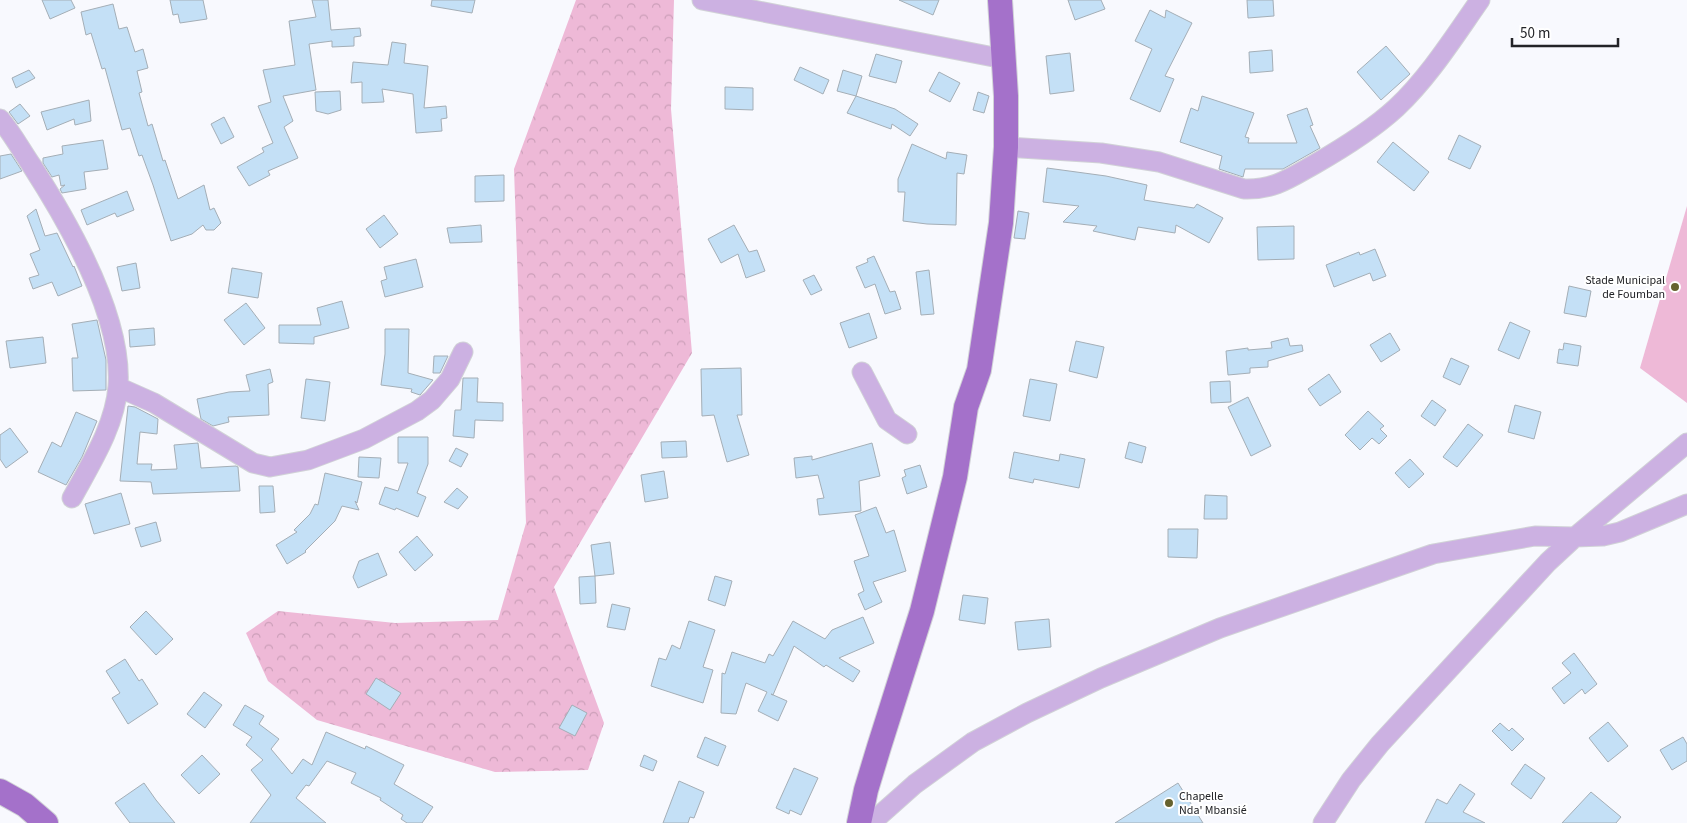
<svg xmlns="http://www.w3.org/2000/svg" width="1687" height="823" font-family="'Source Sans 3',sans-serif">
  <defs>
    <pattern id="forest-crowns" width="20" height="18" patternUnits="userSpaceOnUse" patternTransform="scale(1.25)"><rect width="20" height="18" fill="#eeb9d7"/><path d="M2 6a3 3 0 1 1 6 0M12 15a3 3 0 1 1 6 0" fill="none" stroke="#cc9fb9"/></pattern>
  </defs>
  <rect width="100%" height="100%" fill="#f8f9fe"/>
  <!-- green -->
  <path fill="#eeb9d7" d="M1687,206V403L1640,368Z"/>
  <!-- forest -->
  <path fill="url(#forest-crowns)" d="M576,0H674L671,109L692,353L554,587L604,723L588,770L495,772L317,720L268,681L246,633L278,611L395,623L498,620L526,523L514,169Z"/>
  <!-- building -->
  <path fill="#c4e0f6" stroke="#a4aeb6" d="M42,0H71L75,8L50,19Z
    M170,0H203L207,19L180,23L178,14L173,15Z
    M312,0H328L331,30L360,28L361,36L354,37V46L332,47V41L309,44L316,90L283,96L293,121L284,127L298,158L268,171L270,175L249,186L237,167L264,152L262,148L273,143L258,106L271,102L263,70L295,65L289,21L316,17Z
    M432,0H475L472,13L431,6Z
    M899,0H939L933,15Z
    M1068,0H1101L1105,9L1075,20Z
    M1247,0H1273L1274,16L1248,18Z
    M113,4L119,29L127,27L135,52L143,49L148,68L137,71L142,92L139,93L148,126L152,124L163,161L165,160L178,199L204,185L210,210L214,208L221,223L214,230H206L203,225L192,234L171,241L153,185L142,155L139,156L130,128L122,130L105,68L102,69L91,33L86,35L81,12Z
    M1150,10L1165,18L1166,10L1192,23L1165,76L1174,79L1160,112L1130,99L1152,49L1135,41Z
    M392,42L406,44L404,63L428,66L424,108L446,106L447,118L441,119L442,131L416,133L413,94L382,89L384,102L362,103V82L351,83L353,62L388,65Z
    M1386,46L1410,74L1381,100L1357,72Z
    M1272,50L1273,71L1250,73L1249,52Z
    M1070,53L1074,91L1050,94L1046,56Z
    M876,54L902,61L896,83L869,76Z
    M800,67L829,80L823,94L794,80Z
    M29,70L35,78L16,88L12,78Z
    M843,70L862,76L856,96L837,91Z
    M939,72L960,83L950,102L929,91Z
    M725,87L753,88V110L725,109Z
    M340,91L341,110L328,114L316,111L315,92Z
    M978,92L989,96L984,113L973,110Z
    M856,96L895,109L918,124L910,136L892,124L891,129L847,113Z
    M1202,96L1254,113L1245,137L1249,138L1248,143H1297L1287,115L1307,108L1313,125L1310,126L1320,148L1283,169H1245L1243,177L1219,169L1222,156L1180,142L1191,108L1198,111Z
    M89,100L91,121L75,125L74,119L47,130L41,112Z
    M20,104L30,116L18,124L9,112Z
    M224,117L234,137L221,144L211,124Z
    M1459,135L1481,146L1470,169L1448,159Z
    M103,140L108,169L84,172L86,189L62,193L60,189L65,185L61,186L59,175L52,177L43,163V158L63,154L62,146Z
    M1393,142L1429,172L1414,191L1377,162Z
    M912,144L946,159L947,152L967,155L964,174L957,173L956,225L927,224L903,221L905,192H898V179Z
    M11,154L22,171L0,179V156Z
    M1047,168L1106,176L1147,185L1144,200L1194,208L1197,204L1223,218L1209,243L1176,225L1175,233L1138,227L1135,240L1093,231L1097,226L1063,222L1079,206L1043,202Z
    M504,175V201L475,202V176Z
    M127,191L134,210L117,217L115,213L87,225L81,210Z
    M36,209L45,236L57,233L73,267L74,266L82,286L58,296L52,282L33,289L29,278L39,275L30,254L40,250L27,216Z
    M1018,211L1029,213L1025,239L1014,238Z
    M384,215L398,234L380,248L366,229Z
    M481,225L482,242L450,243L447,228Z
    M734,225L749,252L757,250L765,271L746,278L738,254L721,263L708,239Z
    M1294,226V259L1258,260L1257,227Z
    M1375,249L1386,276L1373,281L1370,273L1334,287L1326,265L1359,252L1360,255Z
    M874,256L890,292L895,291L901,309L885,314L875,284L865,288L856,267L868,262L867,259Z
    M416,259L423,287L385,297L381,281L387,279L384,267Z
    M136,263L140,288L122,291L117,267Z
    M232,268L262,273L258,298L228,293Z
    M929,270L934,314L921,315L916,272Z
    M814,275L822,290L811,295L803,280Z
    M1569,286L1591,291L1586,317L1564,313Z
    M342,301L349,328L314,337V344L279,343V325H321L317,308Z
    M246,303L265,328L244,345L224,320Z
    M869,313L877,338L849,348L840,323Z
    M97,320L106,360V390L73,391L72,358H78L72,324Z
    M1510,322L1530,331L1519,359L1498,350Z
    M154,328L155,345L130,347L129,330Z
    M385,329H409L408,373L433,380L420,395L411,392L412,389L381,385L385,354Z
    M1390,333L1400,350L1381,362L1370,345Z
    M43,337L46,363L10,368L6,341Z
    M1288,338L1290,346L1302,345L1303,351L1268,361V367L1250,368V373L1228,375L1226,351L1248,348V350L1272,348L1271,342Z
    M1076,341L1104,347L1097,378L1069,371Z
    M1564,343L1581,346L1578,366L1557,363L1559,349L1563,350Z
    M434,356H448L440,373H433Z
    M1451,358L1469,366L1460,385L1443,377Z
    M741,368L742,415H737L749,455L727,462L714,415L702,416L701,369Z
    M270,369L273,382L268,384L269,415L228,417L229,422L213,426L201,419L197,399L229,392L250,391L246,375Z
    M1329,374L1341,392L1320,406L1308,389Z
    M463,378H478L477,402L503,403V421L475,420L474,438L453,436L455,410H461Z
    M306,379L330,382L325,421L301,418Z
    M1030,379L1057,384L1050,421L1023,416Z
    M1230,381L1231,402L1211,403L1210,382Z
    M1248,397L1271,446L1251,456L1228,407Z
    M1432,400L1446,410L1435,426L1421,416Z
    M1515,405L1541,412L1534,439L1508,432Z
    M128,406L135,407L158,419L157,434L140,432L137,464H152L151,470L177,469L174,445L198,443L201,468L236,466L238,467L240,491L153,494L151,482L120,481Z
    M1368,411L1384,426L1380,429L1387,436L1379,444L1372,438L1360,450L1345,435Z
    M76,412L97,421L82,457L66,485L38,472L52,442L61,447Z
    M1468,424L1483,435L1457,467L1443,457Z
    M10,428L28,452L6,468L0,459V435Z
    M398,437H428V464L417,493L426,497L418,517L396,508L395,510L379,504L385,487L398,491L408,463H398Z
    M686,441L687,457L662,458L661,442Z
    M1129,442L1146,447L1142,463L1125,458Z
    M872,443L880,476L859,481L861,511L819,515L817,499L824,498L818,475L796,478L794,458L812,456V460Z
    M456,448L468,454L461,467L449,461Z
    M1014,452L1059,461L1060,454L1085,459L1079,488L1034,479L1033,483L1009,478Z
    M359,457L381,458L379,478L358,477Z
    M1410,459L1424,474L1409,488L1395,473Z
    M920,465L927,487L907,494L902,478L906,476L904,470Z
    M664,471L668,498L645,502L641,475Z
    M325,473L362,482L357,503L355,501L359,510L342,506L335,521L305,551L306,552L287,564L276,545L297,532L294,530L310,514L315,504L318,505Z
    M259,486H273L275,512L260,513Z
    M457,488L468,497L458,509L444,502Z
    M121,493L130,524L94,534L85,504Z
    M1205,495L1227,496V519H1204Z
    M876,507L886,533L894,530L906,571L873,582L882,602L865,610L858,594L864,591L854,561L869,556L855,515Z
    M156,522L161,541L141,547L135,528Z
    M1168,529H1198L1197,558L1168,557Z
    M417,536L433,555L415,571L399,552Z
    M610,542L614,574L595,576L591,545Z
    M378,553L387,575L358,588L353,577L359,561Z
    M595,576L596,603L580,604L579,577Z
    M715,576L732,581L725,606L708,600Z
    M963,595L988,598L985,624L959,620Z
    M612,604L630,608L625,630L607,627Z
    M146,611L173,639L156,655L130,627Z
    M863,617L874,643L839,658L860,671L853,682L826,665L824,667L794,646L773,695L771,694L787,701L778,721L758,711L767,692L746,683L736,714L721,713L722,673L725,674L732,652L765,663L769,654L773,656L793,621L825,639L832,630Z
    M1049,619L1051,647L1018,650L1015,622Z
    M689,621L715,630L703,667L713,670L703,703L651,686L659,658L666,660L672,645L680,649Z
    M1574,653L1597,684L1585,694L1582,689L1564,704L1552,688L1571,673L1562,663Z
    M125,659L139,681L142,679L158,704L128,724L112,698L120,693L106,671Z
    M376,678L401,693L390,710L366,694Z
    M204,692L222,705L205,728L187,714Z
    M245,705L264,716L259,724L279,739L271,749L292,774L303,759L312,765L326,732L365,749L366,746L404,765L394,784L433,807L422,823H407L401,819L403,815L380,800L381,798L351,783L356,773L327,761L309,786L306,785L296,798L326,823H250L271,795L251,770L263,760L246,745L252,737L233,725Z
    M572,705L587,713L575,736L559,728Z
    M1608,722L1628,746L1608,762L1589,738Z
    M1500,723L1509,731L1512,728L1524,739L1512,751L1492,731Z
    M705,737L726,746L718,766L697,757Z
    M1683,737L1687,744V761L1672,770L1660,750Z
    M202,755L220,774L199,794L181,775Z
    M644,755L657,761L653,771L640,766Z
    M1525,764L1545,778L1531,799L1511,784Z
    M794,768L818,778L801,815L790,810L789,814L776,808Z
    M679,781L704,792L694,818L690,817L688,823H663Z
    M144,783L156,800L175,823H130L115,803Z
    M1178,783L1203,823H1115Z
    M1460,784L1475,794L1463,812L1485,823H1425L1437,799L1447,804Z
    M1591,792L1621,817L1616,823H1562Z"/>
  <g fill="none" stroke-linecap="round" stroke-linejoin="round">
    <defs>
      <path id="minor" d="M702,0L1004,59
        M0,119C12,133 21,150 32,166C68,222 123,317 118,386C115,426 91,463 72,498
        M1006,147L1101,153L1159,162L1244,189C1274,190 1290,178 1315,164C1343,148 1372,130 1396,108C1429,77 1454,37 1480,0
        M862,372L887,420L907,434
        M118,387L154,403L253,463L270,467L308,460L364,439L417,411L432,400L450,379L463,352
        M871,823L915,784L973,742L1027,713L1101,678L1220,628L1433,554L1535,536L1575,537L1603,536L1620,532L1687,504
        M1323,823L1351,780L1380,744L1548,562L1575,537L1687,443"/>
      <path id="major" d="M0,791L25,805L46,823
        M859,823L866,790L879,747L922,611L955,477L966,407L979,370L1001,223L1006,147V96L1000,0"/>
    </defs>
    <!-- minor casing -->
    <use href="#minor" stroke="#d1d2d7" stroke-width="21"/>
    <!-- major casing -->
    <use href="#major" stroke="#d1d2d7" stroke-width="26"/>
    <!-- minor -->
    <use href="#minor" stroke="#ccb1e2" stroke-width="19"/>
    <!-- major -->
    <use href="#major" stroke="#a471ca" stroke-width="24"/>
  </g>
  <!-- markers -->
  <g fill="#66622f" stroke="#fff" stroke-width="2">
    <circle cx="1675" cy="287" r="5"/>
    <circle cx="1169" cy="803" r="5"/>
  </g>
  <g text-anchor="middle" stroke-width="4" stroke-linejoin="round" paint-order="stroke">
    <!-- poi labels -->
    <g font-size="12" fill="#222327" stroke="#fff" text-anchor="end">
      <text x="1665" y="284">Stade Municipal<tspan x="1665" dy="14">de Foumban</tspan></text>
      <text x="1179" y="800" text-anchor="start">Chapelle<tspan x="1179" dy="14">Nda' Mbansié</tspan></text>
    </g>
  </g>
  <!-- scale -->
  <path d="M1512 38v8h106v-8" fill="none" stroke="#222327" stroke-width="2.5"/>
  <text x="1520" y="38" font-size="15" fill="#222327" stroke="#ffffff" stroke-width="4" paint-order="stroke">50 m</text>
</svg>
